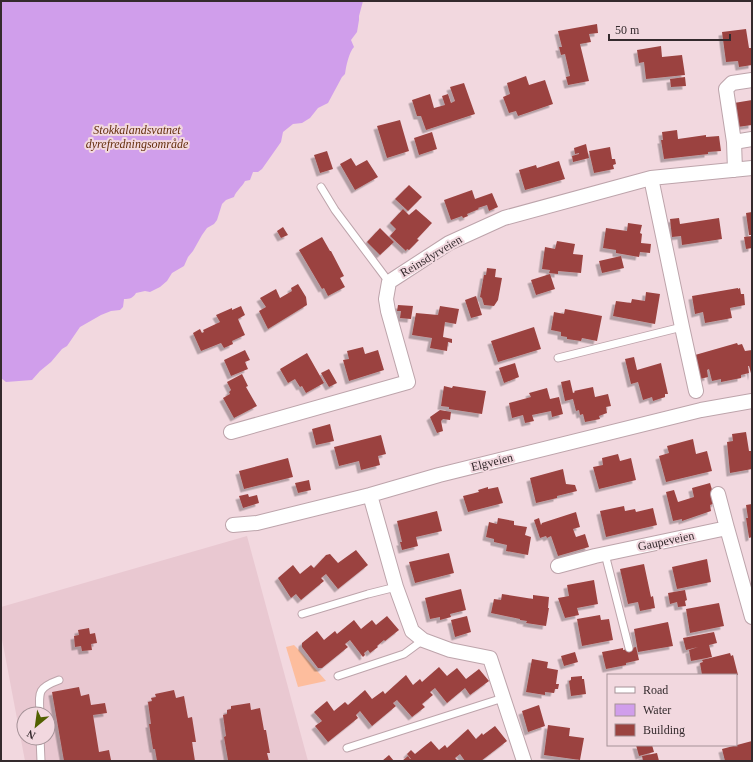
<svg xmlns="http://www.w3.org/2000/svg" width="753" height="762" font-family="Georgia,serif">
  <defs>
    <filter id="shadow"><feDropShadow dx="-3.5" dy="3.5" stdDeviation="0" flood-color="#0004"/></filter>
  </defs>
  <rect width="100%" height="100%" fill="#f2d8df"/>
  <!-- built -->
  <path fill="#e9c8d1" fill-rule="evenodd" d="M247,536L308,761H25L1,634V607ZM24,714H48V738H24Z"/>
  <!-- green -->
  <path fill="#fdbd9d" d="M294,645L298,649L326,681L298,687L286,647Z"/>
  <!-- water -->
  <path fill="#d09eeb" d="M1,1H363L359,16V20L357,32L351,40L354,47C349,52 346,66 345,74L342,77L328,103L318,108L310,118L302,123L293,124L283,132L281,142L262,169L258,172H253L250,180L245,181C242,187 236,191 234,197L226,200L222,204L217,220L214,224L207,228L202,235L193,251L188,257L184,266L172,273L167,281L160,287L150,292L145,291L136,293C133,298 130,299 124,299L123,307L120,310L111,311L101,315L80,327L67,346L62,349L51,362L40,371L32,380L6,382L1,378Z"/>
  <!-- building -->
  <path fill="#9b4340" filter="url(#shadow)" d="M597,24L598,33L589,34L591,42L580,44L589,81L568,85L566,77L570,76L565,54L561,55L559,47H562L558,31Z
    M746,29L749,48H752V65L739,67L738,61L726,62L722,32Z
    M661,46L662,57L682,55L685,75L646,79L644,62L639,63L637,50Z
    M526,76L529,85L545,80L553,104L518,116L516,111L509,113L503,97L510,94L507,83Z
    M685,77L686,86L671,87L670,79Z
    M464,83L475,114L426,130L421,116H417L412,100L430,94L434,108L445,105L442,96L448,94L451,103L455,101L450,87Z
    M752,100V125L737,127L734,103Z
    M400,120L409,151L387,158L377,126Z
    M677,130L678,139L706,135V137L719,136L721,151L708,152V154L664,159L661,140H663L662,132Z
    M432,132L437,149L419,155L414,138Z
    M586,144L589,158L573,162L572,156L579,154V153L575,154L574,148Z
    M610,147L612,159H615L616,164L613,165L614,169L594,173L589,151Z
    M327,151L333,169L320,173L314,155Z
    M351,158L356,166L367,160L378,177L355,190L340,164Z
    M559,161L565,179L525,190L519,170L536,165L537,168Z
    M409,185L422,197L408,211L395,199Z
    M472,190L475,199L492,193L498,207L489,211L487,205L478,208L479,209L467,214L468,216L463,218L462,216L451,220L444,200Z
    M403,209L409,215L416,209L432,223L417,239L419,240L409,250L407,249L406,251L390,236L396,229L390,223Z
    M752,212V235H749L746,213Z
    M679,218L680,224L719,218L722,239L682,245L681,236L672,237L670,219Z
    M628,223L642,225L640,233L642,234L641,243L651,244L650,253L640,252L639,257L616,253V250L603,248L606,228L627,231Z
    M283,227L288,235L281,238L277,231Z
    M380,228L394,242L380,255L367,242Z
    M752,236V248L746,249L744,237Z
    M322,237L330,251H331L344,276L340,278L345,287L328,296L324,288L322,289L299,250Z
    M557,241L575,244L573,254L583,255L581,273L558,271V274L549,273L550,270L542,269L545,247L555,249Z
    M621,256L624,268L602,273L599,261Z
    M487,268L496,269L495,277L502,278L498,300L494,306L484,305L482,298L480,297L484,275H486Z
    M550,274L555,289L536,295L531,280Z
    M298,284L306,297L307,305L268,329L259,311L266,307L260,298L276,289L280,298L292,291L291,288Z
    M738,288V289L740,288L741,294H744L745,305L730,308L732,318L705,323L703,312L695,314L692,296Z
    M646,292L660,294L655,324L613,316L616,301L631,303L632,299L645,301Z
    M476,296L482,315L471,318L465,300Z
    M398,305L413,306L411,319L400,318L401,311H397Z
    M241,306L245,315L238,319L245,335L232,341L233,344L224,348L221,343L201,351L193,333L200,329L202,333L204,332L203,330L220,322L216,315L232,308V310Z
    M440,306L459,309L456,324L445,322L443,337L452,339V343L448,342L447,351L430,348L432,338L412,335L416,313L438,315Z
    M565,309L602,316L597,341L582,338L581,341L567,339V337L561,336V332L551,330L554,312L564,314Z
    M534,327L541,349L498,362L491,341Z
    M737,343L738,345L742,344L745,351L752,350V377L749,366H748L749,373L741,375V378L721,382V379L712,381L709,369L707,370L708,377L700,379L695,355Z
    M363,347L365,354L378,350L384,370L349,381L343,360L349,359L347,351Z
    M245,350L250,360L245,362L248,369L231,376L224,360Z
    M307,353L324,383L306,393L302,386L300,387L295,379L288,383L280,369Z
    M634,357L637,370L661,363L668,394H665V397L653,401L652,397L643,400L638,382L631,384L625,359Z
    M515,363L519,377L504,383L499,368Z
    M329,369L337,383L329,387L321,373Z
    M242,374L248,386L246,387L257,406L234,418L223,398L230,394L229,392L231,390L227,382Z
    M570,380L573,393L575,392L574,391L593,387L595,397L608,394L611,406L606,407L607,413L599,416L600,419L585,422L583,414L580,415L579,410L576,411L573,399L565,401L561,382Z
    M444,386L452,388L453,386L486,391L482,414L449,409V407L441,406Z
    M547,388L550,399L559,397L563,414L552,417L551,411L532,415L534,421L525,423L523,415L512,418L509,403L531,397L529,393Z
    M440,410L451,412L450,420L443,419L441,421L443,431L437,433L430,417Z
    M330,424L334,441L316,445L312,429Z
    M746,432L749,451H752V469L730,473L727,442L733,441L732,434Z
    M381,435L386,454L378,456L380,465L361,470L359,461L339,466L334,447Z
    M693,439L696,454L707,451L712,471L666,482L659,456L669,453L667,446Z
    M618,454L620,461L631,458L636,480L599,489L593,467L603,465L602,458Z
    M288,458L293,477L244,489L239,471Z
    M563,469L566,484L575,485L577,491L557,496V498L536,503L530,478Z
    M309,480L311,490L298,493L295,483Z
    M710,483L716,503L710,505L711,511L682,521V519L673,521L666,492L674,490L678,502L694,497L692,488Z
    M488,487V489L498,487L503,503L468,512L463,496L479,492L478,490Z
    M248,494L249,497L257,495L259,503L243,508L239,496Z
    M752,504V537L749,538L746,518H748L746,505Z
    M624,506L625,511L635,509L636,512L653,508L657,525L606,537L600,511Z
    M437,511L442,531L416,537L418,546L402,550L400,542H402L397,521Z
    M576,512L580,527L573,529L576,537L585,534L589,547L558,556L551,536L547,538L546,536L540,538L534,520L539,518L541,525L542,523Z
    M498,518L514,521V525L527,527L525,535L531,537L528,555L506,551L507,545L494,542V539L486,537L489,522L497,524Z
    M356,550L368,565L338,589L326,574L321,578L324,581L301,600L296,594L291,598L278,578L293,565L300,574L311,565L314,568L326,555L330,554L338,563Z
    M449,553L454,573L415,583L409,562Z
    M707,559L711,582L677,589L672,567Z
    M644,564L651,597L653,596L655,608L640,611L638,602L628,604L620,569Z
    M594,580L598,604L577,608L579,615L565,618L558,598L569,596L567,585Z
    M461,589L466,610L450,614L451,617L440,620V617L430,619L425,598Z
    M685,590L687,600L685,601L686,606L678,607L677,602L670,604L668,593Z
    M502,594L533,599V595L549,597L548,608H549L546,626L526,623L527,621L520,620V619L491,613L494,599L501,600Z
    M719,603L724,626L690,633L686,609Z
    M600,615L601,620L609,619L613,640L582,646L577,619Z
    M387,616L399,630L385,641L384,640L377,646L378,647L370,653L368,650L364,653L365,655L363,657L350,640L345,644L348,647L322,668H318L302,647V643L317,631L324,640L335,631L337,634L354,620L361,629L372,620L376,625Z
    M467,616L471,632L455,637L451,620Z
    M668,622L673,646L638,652L634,629Z
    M89,628L90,634L95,633L97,643L91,644L92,650L82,651L81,646L75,647L74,636L79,635L78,630Z
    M714,632L717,643L709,645L712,657L691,661L689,650L698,647L686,650L683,638Z
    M636,647L639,660L626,663V665L606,669L602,652L623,648V650Z
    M575,652L578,662L564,666L561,656Z
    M730,653L731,656L733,655L738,675H702L700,663L703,662L702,660Z
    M532,659L548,662L547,668L558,670L556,684H559L558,689H555L554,693L545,692V695L526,692Z
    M439,667L447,676L457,668L466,679L479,669L489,681L470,695L465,688L447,703L435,688L430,692L433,695L422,704L425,707L412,717L397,700L393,703L396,706L372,726L360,711L356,715L358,718L328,742L315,726L322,721L314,712L327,701L334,711L345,702L348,705L365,690L372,699L383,691L385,694L406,675L413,685L420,679L422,682Z
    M582,676V679H584L586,694L571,696L569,681L571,680V677Z
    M79,687L81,696L89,694L91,705L105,703L107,713L93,715L99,752L109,750L111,760L64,761L52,692Z
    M174,690L176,698L184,696L188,718L192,717L196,742H192L195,761H157L155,749H153L149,724H151L148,702L152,701L151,698L156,697L155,694Z
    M250,703L251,710L260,708L264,730H266L270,753H267L269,761H231V760H228L224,737L226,736L223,715L227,714V710L231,709V706Z
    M539,705L545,726L528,732L522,711Z
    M548,725L570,728L569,736L584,738L580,760L544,755Z
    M495,726L507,741L481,761H465L460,754L455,758L458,761H402L408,756L410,759H411L407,754L411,750L415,754L431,741L439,750L445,745L447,748L468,729L476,739L482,733L483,735Z
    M752,741V761H725L722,749Z
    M636,745H652L654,752L639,756Z
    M657,753L659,761H643L642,756Z
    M389,755L394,761H382Z"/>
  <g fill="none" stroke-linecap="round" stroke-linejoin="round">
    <defs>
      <path id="lane" d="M321,187L335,210L389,282
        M558,358L682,327
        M605,554L629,648
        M302,614L368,594L396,587
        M338,676L404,654L423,640
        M40,714C39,692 37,688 59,680
        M40,738L41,761
        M347,748L503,698"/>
      <path id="street" d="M734,142L752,139
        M735,170L734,142L726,89L732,83L752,80
        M651,178L682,327L696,391
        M231,432L408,382L388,311L386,299L389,282L449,243L504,218L651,178L752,168
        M718,494L727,528
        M370,495L396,587L412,631L423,640L450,650L490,658L524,761
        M233,525L257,523L370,495L439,475L701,410L752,401
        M558,566L595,556L727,528L752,617"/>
    </defs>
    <!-- lane casing -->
    <use href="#lane" stroke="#bda4ab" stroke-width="9"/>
    <!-- street casing -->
    <use href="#street" stroke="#bda4ab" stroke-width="16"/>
    <!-- lane -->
    <use href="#lane" stroke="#fff" stroke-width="7"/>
    <!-- street -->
    <use href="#street" stroke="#fff" stroke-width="14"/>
  </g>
  <g text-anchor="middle" stroke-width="4" stroke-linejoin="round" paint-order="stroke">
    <!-- park labels -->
    <g font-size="12" font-style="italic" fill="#642e0c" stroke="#f2d8df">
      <text x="137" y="134">Stokkalandsvatnet<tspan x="137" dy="14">dyrefredningsområde</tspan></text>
    </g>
    <!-- street labels -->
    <g font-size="12" fill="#342a2d" stroke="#f2d8df">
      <text transform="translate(431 256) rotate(-31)" y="4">Reinsdyrveien</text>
      <text transform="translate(492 462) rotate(-14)" y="4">Elgveien</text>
      <text transform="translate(666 541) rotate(-12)" y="4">Gaupeveien</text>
    </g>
  </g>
  <!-- border -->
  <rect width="753" height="762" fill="none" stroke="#342a2d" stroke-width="4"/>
  <!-- legend -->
  <rect x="607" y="674" width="130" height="72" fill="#f2d8df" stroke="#a69298"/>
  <rect x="615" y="687" width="20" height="6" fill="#ffffff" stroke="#a69298"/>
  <text x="643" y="694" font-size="12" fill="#342a2d">Road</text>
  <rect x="615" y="704" width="20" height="12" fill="#d09eeb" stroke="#a69298"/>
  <text x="643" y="714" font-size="12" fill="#342a2d">Water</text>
  <rect x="615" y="724" width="20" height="12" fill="#9b4340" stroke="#a69298"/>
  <text x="643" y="734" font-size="12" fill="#342a2d">Building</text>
  <!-- north arrow -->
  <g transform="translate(36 726) rotate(209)"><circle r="19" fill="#f2d8df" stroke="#a69298"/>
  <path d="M0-3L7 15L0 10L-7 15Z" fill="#526000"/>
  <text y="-6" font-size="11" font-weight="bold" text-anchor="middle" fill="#342a2d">N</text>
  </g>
  <!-- scale -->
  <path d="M609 34v6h121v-6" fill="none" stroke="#342a2d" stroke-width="2"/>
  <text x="615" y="34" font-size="12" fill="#342a2d" stroke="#f2d8df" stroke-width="3" paint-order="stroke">50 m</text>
</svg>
